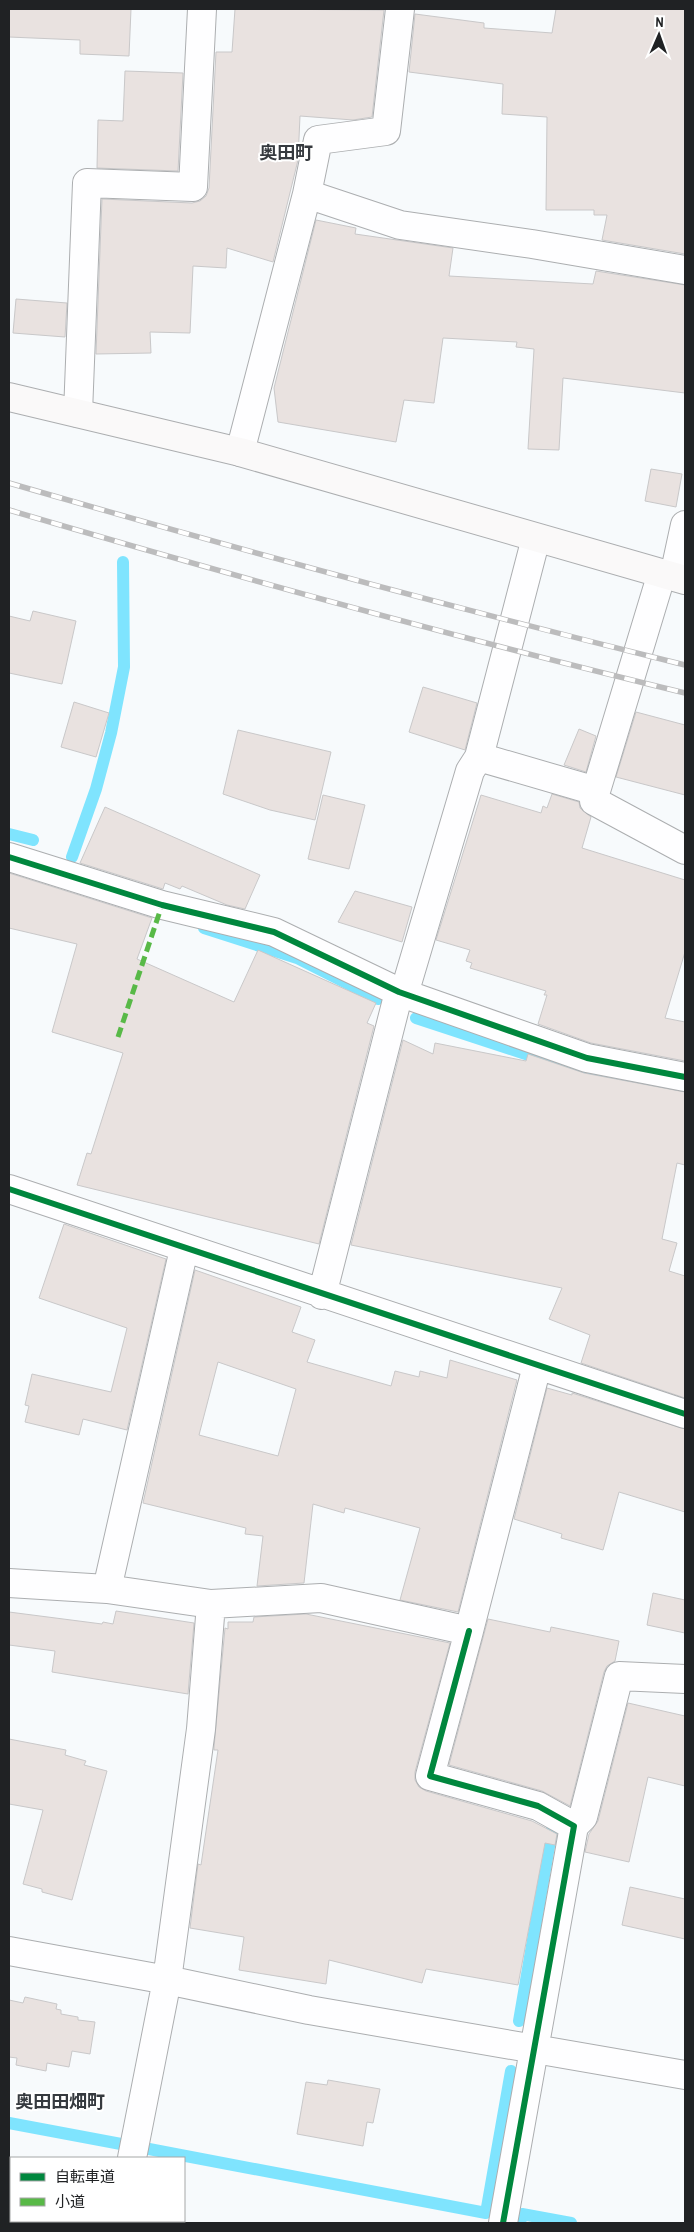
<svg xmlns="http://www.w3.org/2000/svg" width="694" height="2232" font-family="'Archivo Narrow','Noto Sans JP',sans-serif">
  <rect width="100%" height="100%" fill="#f7fafc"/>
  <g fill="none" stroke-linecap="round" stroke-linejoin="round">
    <!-- stream -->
    <path stroke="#7fe4fe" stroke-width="12" d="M9,834L33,840
      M72,857L96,789L111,733L124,667L123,562
      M204,928L297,958L378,999
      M416,1018L580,1072L685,1091
      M519,2021L552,1829
      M9,2123L121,2144
      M149,2149L486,2213L511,2071
      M520,2223L522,2214L571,2223"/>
  </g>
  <!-- building -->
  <path fill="#e9e2e0" stroke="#c9c8c9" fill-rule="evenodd" d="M9,9H131L129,56L80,54V40L9,37Z
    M235,9L384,10L372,117L353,120L300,116L298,160L273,262L227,248L226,268L193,266L190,333L150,332L151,353L96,354L102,199L192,203L200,201L206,196L209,188L216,52H232Z
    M556,9H685V254L602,240L607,215H594V210H546L547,117L502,114L503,84L409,72L415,14L484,23V28L552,33Z
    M125,71L183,73L178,171L97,168L98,120L123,121Z
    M316,220L356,228L355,234L453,248L449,276L593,284L596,271L685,285V393L563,378L559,450L528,449L534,349L516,347L517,342L443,338L434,403L404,400L396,442L278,422L274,388Z
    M16,299L67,303L65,337L13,333Z
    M651,469L682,474L676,507L645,501Z
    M33,611L76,621L62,684L9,673V616L30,621Z
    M423,687L477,703L465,750L409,732Z
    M74,702L109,713L96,757L61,747Z
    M636,712L685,725V795L616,777Z
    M579,729L596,736L586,772L564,765Z
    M238,730L331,752L315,820L270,810L223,794Z
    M552,794L579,802L580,808L591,817L582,848L685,880V952L665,1018L685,1022V1061L591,1043L538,1024L547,995H544L546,991L470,968L472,963L466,961L470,950L436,940L481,795L541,813L543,806L547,808Z
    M323,795L365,805L349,869L308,859Z
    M105,807L260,875L245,909L227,905L182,886L180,889L165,883L163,889L80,863Z
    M9,873L152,918L137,959L234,1002L258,950L376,1003L367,1023L374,1026L319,1244L77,1185L87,1153L91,1154L123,1053L52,1032L77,944L9,928Z
    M355,891L412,907L402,942L338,922Z
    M403,1040L433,1054L435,1043L526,1061L528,1054L584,1073L685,1092V1165L677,1163L662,1239L677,1243L669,1271L685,1276V1398L581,1363L590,1335L549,1319L562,1288L351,1245Z
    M64,1224L166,1259L127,1430L83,1419L79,1435L25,1422L29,1406L25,1405L32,1374L111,1392L127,1328L39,1298Z
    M195,1270L301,1307L292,1332L315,1340L307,1362L391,1386L395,1371L419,1377L420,1371L447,1378L450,1360L517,1380L458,1612L400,1600L420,1528L345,1508L344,1513L313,1504L304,1583L257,1586L263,1536L245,1534L246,1528L143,1503ZM218,1362L296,1389L278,1456L199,1435Z
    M547,1388L572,1395V1393L685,1429V1512L619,1492L603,1550L561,1538L562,1534L514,1519Z
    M653,1593L685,1600V1633L647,1625Z
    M116,1611L194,1623L188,1694L52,1672L55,1651L9,1645V1612L102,1624L103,1622L113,1624Z
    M306,1614L450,1643L415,1772V1780L419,1787L426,1791L532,1821L557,1834L555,1845L545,1843L518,1985L426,1969L422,1983L329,1960L326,1984L239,1970L244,1937L190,1928L198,1864L201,1865L218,1750H214V1747L225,1628L228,1629V1622H253L254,1617Z
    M488,1619L550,1632L551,1627L619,1641L615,1661L607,1666L604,1672L570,1806L542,1791L449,1765Z
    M628,1703L685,1716V1786L648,1777L629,1862L585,1852L589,1834L598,1821Z
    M9,1739L66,1750L65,1755L86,1761L84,1765L107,1771L72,1900L42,1892V1889L23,1884L43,1810L9,1804Z
    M630,1887L685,1899V1939L622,1925Z
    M25,1997L57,2004L56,2009L61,2010V2014L78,2017V2020L95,2022L90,2054L72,2051L69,2067L47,2063L46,2071L16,2065L17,2058L9,2057V2000L23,2003Z
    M328,2080L380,2089L373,2123L367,2122L363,2146L297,2134L306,2082L327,2085Z"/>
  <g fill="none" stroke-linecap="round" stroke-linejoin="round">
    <defs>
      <path id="street" d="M307,194L400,225L532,244L685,270
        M78,413L87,183L193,187L202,9
        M240,452L307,194L318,140L386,131L400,9
        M674,576L685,525
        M479,757L596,791L594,801L685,850
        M596,791L662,573
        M9,857L162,905L274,932L399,992L587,1058L685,1077
        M404,994L470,771L479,757L536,538
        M9,1189L685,1414
        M322,1295L399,992
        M9,1583L107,1589L184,1249
        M107,1589L211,1604L201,1729L167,1980L132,2158
        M211,1604L321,1598L469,1631L537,1366
        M469,1631L430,1776L538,1806L574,1826L503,2223
        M574,1826L583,1817L619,1676L685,1679
        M9,1951L167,1980L309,2010L685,2075
        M120,2223V2221"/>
      <path id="secondary" d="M9,397L240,452L685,580"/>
    </defs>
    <!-- street casing -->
    <use href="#street" stroke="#acaeb0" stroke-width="30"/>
    <!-- secondary casing -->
    <use href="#secondary" stroke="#acaeb0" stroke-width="30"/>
    <!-- street -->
    <use href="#street" stroke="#fefeff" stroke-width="28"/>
    <!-- secondary -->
    <use href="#secondary" stroke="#faf9f9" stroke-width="28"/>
    <defs>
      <path id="rail" d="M9,483C233,548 458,609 685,665
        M9,510C233,576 458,638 685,693"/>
    </defs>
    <!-- rail casing -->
    <use href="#rail" stroke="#bcbcbd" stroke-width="5.5"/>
    <!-- rail -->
    <use href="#rail" stroke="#fff" stroke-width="4" stroke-dasharray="11" stroke-linecap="butt"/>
    <!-- quiet -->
    <path stroke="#58b947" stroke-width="5" stroke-dasharray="10 5" stroke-linecap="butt" d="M118,1037L162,905"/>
    <defs>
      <path id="cycleway" d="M9,857L162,905L274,932L399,992L587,1058L685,1077
        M9,1189L685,1414
        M469,1631L430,1776L538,1806L574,1826L503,2223"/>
    </defs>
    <!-- cycleway casing -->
    <use href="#cycleway" stroke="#fff" stroke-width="9"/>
    <!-- cycleway -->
    <use href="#cycleway" stroke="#00873e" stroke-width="6"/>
  </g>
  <g text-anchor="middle" stroke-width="4" stroke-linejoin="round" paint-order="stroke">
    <!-- quarter labels -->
    <g font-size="18" font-weight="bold" fill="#363a3f" stroke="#fff">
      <text x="286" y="159">奥田町</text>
      <text x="60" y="2108">奥田田畑町</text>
    </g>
  </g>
  <!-- border -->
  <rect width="694" height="2232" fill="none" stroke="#202224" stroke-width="20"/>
  <!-- legend -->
  <rect x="10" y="2157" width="175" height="65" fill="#ffffff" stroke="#a6a7a7"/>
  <rect x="20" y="2173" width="25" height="8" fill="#00873e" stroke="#a6a7a7"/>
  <text x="55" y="2182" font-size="15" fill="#202224">自転車道</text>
  <rect x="20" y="2198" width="25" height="8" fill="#58b947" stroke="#a6a7a7"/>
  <text x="55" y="2207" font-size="15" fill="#202224">小道</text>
  <!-- north arrow -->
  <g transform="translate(659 35) rotate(2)" stroke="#ffffff" stroke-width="4" paint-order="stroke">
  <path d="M0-4L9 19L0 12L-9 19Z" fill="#202224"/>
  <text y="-8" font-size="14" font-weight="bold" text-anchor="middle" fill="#202224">N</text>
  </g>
</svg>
